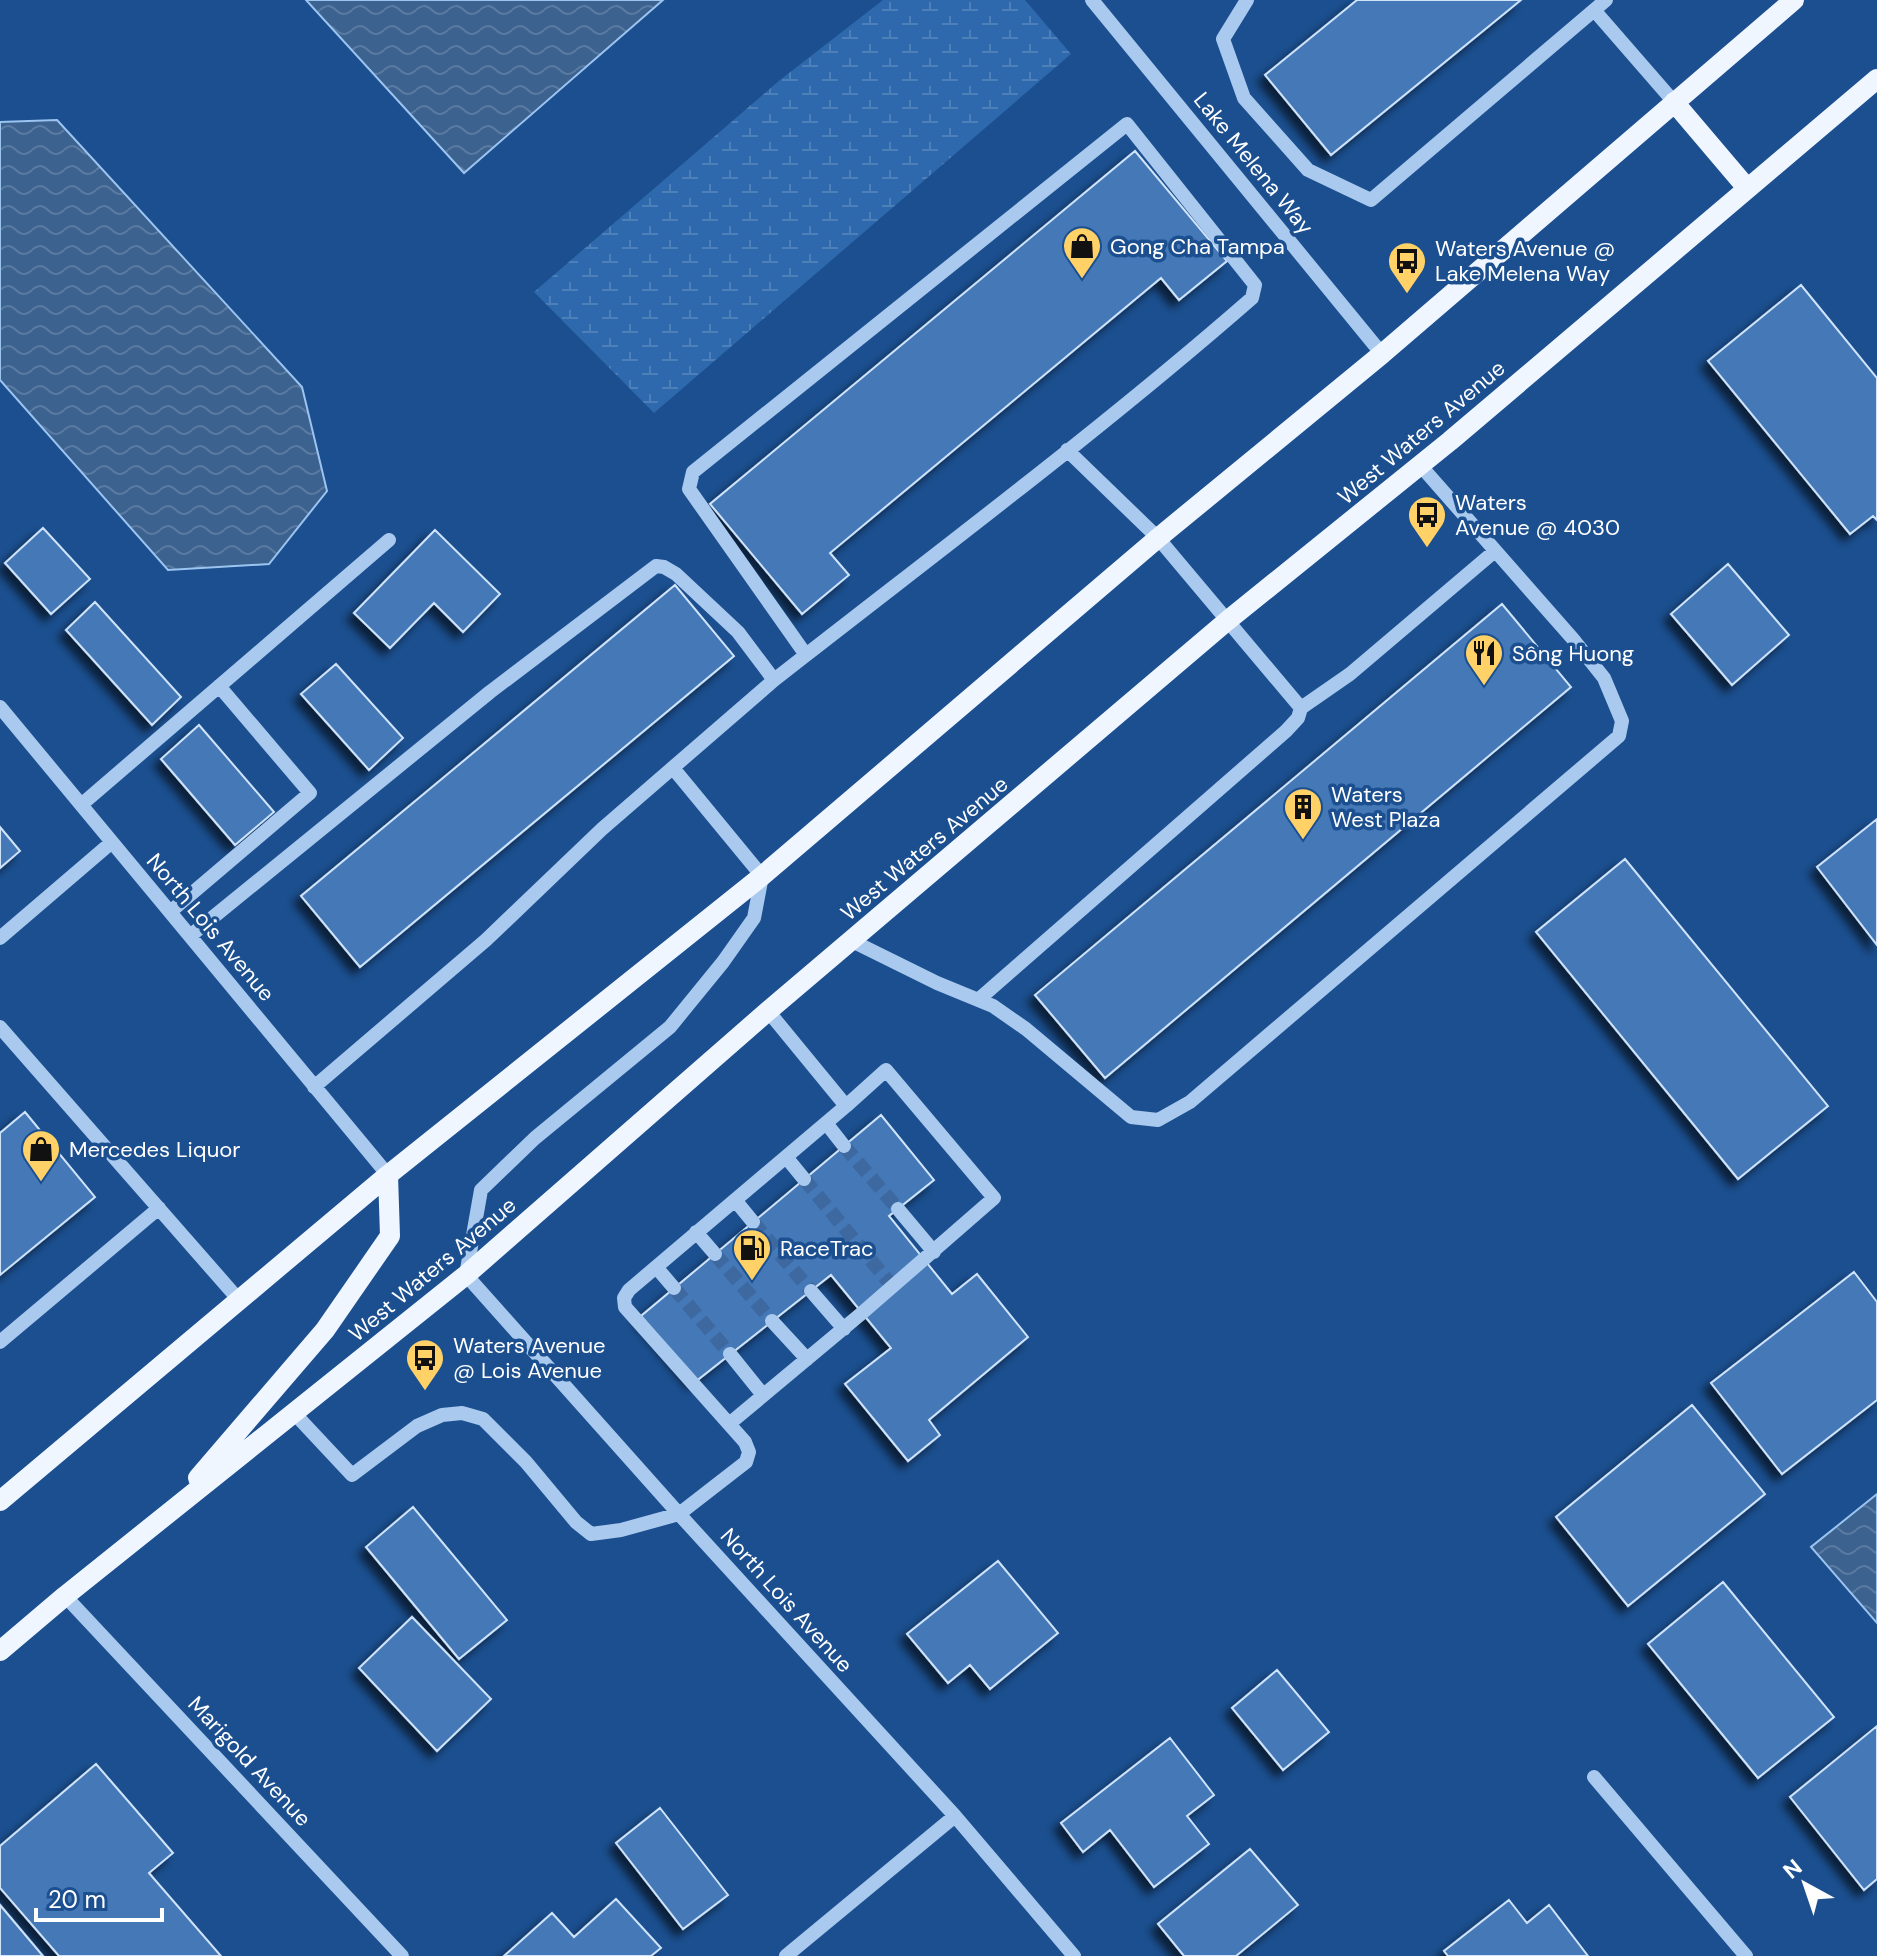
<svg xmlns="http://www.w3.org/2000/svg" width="1877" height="1956" font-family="'DM Sans',sans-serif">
  <defs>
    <pattern id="wetland-marsh" width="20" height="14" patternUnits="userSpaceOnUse" patternTransform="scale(2)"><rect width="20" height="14" fill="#2e69ad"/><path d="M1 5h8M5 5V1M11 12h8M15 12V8" fill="none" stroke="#4d80b9"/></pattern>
    <pattern id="water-waves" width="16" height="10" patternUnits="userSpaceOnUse" patternTransform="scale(2)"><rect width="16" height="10" fill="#3c6290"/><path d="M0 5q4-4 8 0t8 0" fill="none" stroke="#597aa1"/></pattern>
    <filter id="shadow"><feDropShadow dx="-7" dy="7" stdDeviation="4" flood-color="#0009"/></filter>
  </defs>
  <rect width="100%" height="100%" fill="#1b4f8f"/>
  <!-- wetland -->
  <path fill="url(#wetland-marsh)" d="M883,0H1025L1071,54L654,413L534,292L780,80Z"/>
  <!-- water -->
  <path fill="url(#water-waves)" stroke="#9cc4f0" stroke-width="2" d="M306,0H663L464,173Z
    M57,120L302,387L327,491L269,564L168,570L0,380V122Z
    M1877,1494V1623L1811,1547Z"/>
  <!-- building -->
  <path fill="#4478b7" stroke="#cfe3fa" stroke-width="2" filter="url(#shadow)" d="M1357,0H1521L1331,155L1265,75Z
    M1135,151L1227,261L1179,300L1161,278L830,553L849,575L802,614L710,504Z
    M1801,285L1877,378V520L1873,516L1850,534L1708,361Z
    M43,528L90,579L51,614L5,563Z
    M435,530L500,594L463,632L434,603L390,648L354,613Z
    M1728,564L1789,635L1732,685L1671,614Z
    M675,585L734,656L360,967L301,896Z
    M95,602L181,697L152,725L66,630Z
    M1502,604L1571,687L1105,1078L1035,995Z
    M336,664L403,738L369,770L301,694Z
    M199,725L274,812L235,845L161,759Z
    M1877,819V945L1817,867Z
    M0,827L20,851L0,868Z
    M1625,859L1828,1106L1738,1179L1536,932Z
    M25,1112L95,1197L0,1275V1133Z
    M881,1115L934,1180L889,1216L952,1294L977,1274L1028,1337L929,1420L940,1435L908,1461L845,1384L891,1348L831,1275L695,1382L641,1316Z
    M1854,1272L1877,1302V1400L1782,1474L1711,1383Z
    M1692,1405L1765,1494L1628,1606L1556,1517Z
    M413,1507L507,1620L459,1659L366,1547Z
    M998,1561L1058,1633L990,1689L970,1665L948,1683L907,1634Z
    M1723,1582L1834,1717L1758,1778L1648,1644Z
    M412,1617L491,1699L437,1751L359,1668Z
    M1277,1670L1329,1732L1283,1770L1232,1708Z
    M1877,1726V1879L1864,1890L1790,1797Z
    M1170,1738L1214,1795L1187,1816L1209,1844L1154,1887L1110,1830L1083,1852L1061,1823Z
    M96,1764L173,1853L149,1873L221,1956H59L0,1888V1846Z
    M660,1808L728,1895L683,1929L616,1843Z
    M1250,1849L1298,1905L1236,1956H1184L1158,1924Z
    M616,1899L661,1948L651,1956H504L552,1913L574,1937Z
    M1509,1900L1527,1923L1549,1905L1588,1956H1448L1444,1951Z
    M0,1905L43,1956H0Z"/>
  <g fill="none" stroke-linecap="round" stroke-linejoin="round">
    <!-- minor-tunnel -->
    <path stroke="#3d69a0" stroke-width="14" stroke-dasharray="14 7" stroke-linecap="butt" d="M844,1146L898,1209
      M804,1179L893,1287
      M753,1222L811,1291
      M715,1254L772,1321
      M674,1288L730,1354"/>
    <!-- minor -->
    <path stroke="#a9c9ee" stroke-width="14" d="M1092,0L1382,354
      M1247,0L1223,39L1244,98L1308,170L1371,200L1606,0
      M1594,10L1674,102
      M1067,450L1158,538L1301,708
      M774,680L806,655C956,538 1109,423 1252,298L1255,285L1127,124L693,472L689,489L806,655
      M0,707L388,1175
      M673,768L762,876L754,918L723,962L670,1027L535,1138L481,1190L466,1275L679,1514L955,1816L1074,1956
      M81,805L389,540
      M170,912L310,793L219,686
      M190,936L490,692L656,566L664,567L676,574L738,632L774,680L602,829L486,940L314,1087
      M0,938L112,842
      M852,941L937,983L993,1006L1026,1029L1131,1117L1158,1120L1190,1102L1619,736L1622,721L1604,678L1573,639L1420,465
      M978,1000L1286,731L1298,718L1301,708L1350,674L1495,551
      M0,1027L239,1300
      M826,1123L844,1146
      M786,1157L804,1179
      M735,1200L753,1222
      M898,1209L934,1252
      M696,1232L715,1254
      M656,1267L674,1288
      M811,1291L844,1329
      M772,1321L807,1359
      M0,1342L159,1208
      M730,1354L763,1395
      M294,1413L352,1475L417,1426L442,1415L462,1413L483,1419L526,1462L576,1522L591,1534L621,1530L679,1514L746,1462L749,1452L745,1442L625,1307L624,1298L629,1290L846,1106L768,1011
      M729,1424L862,1313L994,1198L886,1070L846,1106
      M65,1596L402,1956
      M1594,1777L1746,1956
      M786,1956L955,1816"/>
    <!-- major -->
    <path stroke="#f0f6ff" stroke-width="20" d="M1674,102L1747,188
      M198,1478L325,1330L390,1236L388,1175
      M0,1501L388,1175L762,876L1158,538L1382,354L1794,0
      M0,1651L65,1596L466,1275L768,1011L1227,621L1450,441L1877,79"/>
  </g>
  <!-- icons -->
  <defs>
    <symbol id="shop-pin" viewBox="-11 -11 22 30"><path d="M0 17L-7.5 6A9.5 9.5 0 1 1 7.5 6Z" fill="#ffd166" stroke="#1b4f8f"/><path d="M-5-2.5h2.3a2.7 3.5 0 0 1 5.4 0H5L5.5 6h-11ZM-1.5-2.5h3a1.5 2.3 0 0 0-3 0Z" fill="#111"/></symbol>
    <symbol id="bus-pin" viewBox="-11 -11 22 30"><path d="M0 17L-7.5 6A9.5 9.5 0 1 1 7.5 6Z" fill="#ffd166" stroke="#1b4f8f"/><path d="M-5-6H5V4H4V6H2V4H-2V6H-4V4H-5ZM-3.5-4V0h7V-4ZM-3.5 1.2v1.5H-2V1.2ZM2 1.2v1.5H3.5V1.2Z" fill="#111"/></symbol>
    <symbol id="restaurant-pin" viewBox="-11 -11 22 30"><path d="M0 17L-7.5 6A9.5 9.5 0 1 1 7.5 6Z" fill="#ffd166" stroke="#1b4f8f"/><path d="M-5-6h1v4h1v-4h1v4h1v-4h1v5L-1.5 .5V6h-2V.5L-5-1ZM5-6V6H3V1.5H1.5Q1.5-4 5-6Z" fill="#111"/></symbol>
    <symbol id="building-pin" viewBox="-11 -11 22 30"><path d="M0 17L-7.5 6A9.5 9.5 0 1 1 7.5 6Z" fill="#ffd166" stroke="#1b4f8f"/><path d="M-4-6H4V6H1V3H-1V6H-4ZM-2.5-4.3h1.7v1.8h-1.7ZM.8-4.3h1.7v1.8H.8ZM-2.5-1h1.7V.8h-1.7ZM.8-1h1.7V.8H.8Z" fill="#111"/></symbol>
    <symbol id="fuel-pin" viewBox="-11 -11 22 30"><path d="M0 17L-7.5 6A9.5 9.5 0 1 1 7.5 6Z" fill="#ffd166" stroke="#1b4f8f"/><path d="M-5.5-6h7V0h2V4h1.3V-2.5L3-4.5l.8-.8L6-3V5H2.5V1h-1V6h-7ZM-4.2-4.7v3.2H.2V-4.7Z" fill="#111"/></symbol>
  </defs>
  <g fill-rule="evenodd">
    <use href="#shop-pin" x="1060" y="224" width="44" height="60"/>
    <use href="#bus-pin" x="1385" y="239" width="44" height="60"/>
    <use href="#bus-pin" x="1405" y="493" width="44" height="60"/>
    <use href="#restaurant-pin" x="1462" y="631" width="44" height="60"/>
    <use href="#building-pin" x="1281" y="785" width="44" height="60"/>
    <use href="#shop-pin" x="19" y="1127" width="44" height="60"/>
    <use href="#fuel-pin" x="730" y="1226" width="44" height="60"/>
    <use href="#bus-pin" x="403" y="1336" width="44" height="60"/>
  </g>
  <g text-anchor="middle" stroke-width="7" stroke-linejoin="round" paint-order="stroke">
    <!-- street labels -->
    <g font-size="22" fill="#fff" stroke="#1b4f8f">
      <text transform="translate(1254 163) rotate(51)" y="8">Lake Melena Way</text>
      <text transform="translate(1421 432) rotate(-40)" y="8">West Waters Avenue</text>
      <text transform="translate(924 848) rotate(-40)" y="8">West Waters Avenue</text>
      <text transform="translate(211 927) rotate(50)" y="8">North Lois Avenue</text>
      <text transform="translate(432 1269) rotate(-40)" y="8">West Waters Avenue</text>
      <text transform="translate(787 1600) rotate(48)" y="8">North Lois Avenue</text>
      <text transform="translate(250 1761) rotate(47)" y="8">Marigold Avenue</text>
    </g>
    <!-- poi labels -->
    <g font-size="22" fill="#fff" stroke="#1b4f8f" text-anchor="start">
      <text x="1110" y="254">Gong Cha Tampa</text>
      <text x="1435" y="256">Waters Avenue @<tspan x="1435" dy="25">Lake Melena Way</tspan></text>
      <text x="1455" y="510">Waters<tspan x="1455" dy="25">Avenue @ 4030</tspan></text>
      <text x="1512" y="661">Sông Huong</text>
      <text x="1331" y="802">Waters<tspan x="1331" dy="25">West Plaza</tspan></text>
      <text x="69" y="1157">Mercedes Liquor</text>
      <text x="780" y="1256">RaceTrac</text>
      <text x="453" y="1353">Waters Avenue<tspan x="453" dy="25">@ Lois Avenue</tspan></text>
    </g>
  </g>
  <!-- north arrow -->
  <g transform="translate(1805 1884) rotate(320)" stroke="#1b4f8f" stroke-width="6" paint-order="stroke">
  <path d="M0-6L14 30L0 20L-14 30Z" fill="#ffffff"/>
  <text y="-12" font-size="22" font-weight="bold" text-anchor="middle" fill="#ffffff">N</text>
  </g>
  <!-- scale -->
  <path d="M36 1908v12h126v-12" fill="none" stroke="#ffffff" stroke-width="4"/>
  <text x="48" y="1908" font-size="24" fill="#ffffff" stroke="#1b4f8f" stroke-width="6" paint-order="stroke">20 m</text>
</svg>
